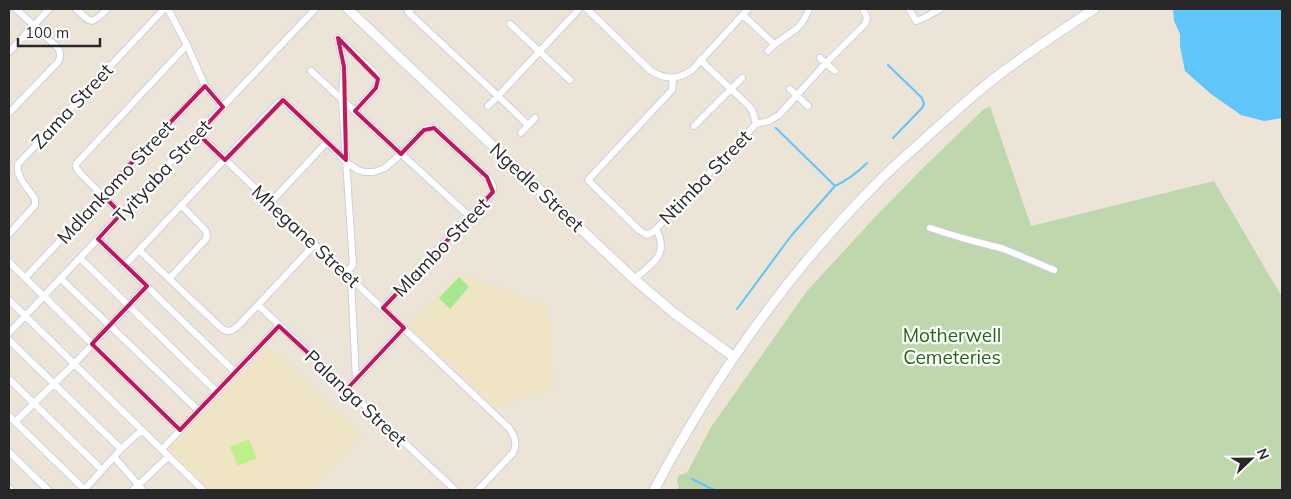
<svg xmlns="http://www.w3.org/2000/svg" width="1291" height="499" font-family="Mulish,sans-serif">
  <rect width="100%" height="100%" fill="#ece4d7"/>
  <!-- education -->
  <path fill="#efe5c5" d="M459,272L549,308L553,388L494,407L409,325Z
    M267,346L362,435L310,490H210L168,449Z"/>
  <!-- green -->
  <path fill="#a6e88e" d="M459,277L469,287L450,309L439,298Z"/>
  <!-- cemetery -->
  <path fill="#bfd7ad" d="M990,106L1031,226L1214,181L1282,297V490H677L679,487L677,480L679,475L687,473L711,427L807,291L877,215L924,167L983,110Z"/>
  <!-- pitch -->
  <path fill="#bdf089" d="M249,439L257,458L238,466L230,447Z"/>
  <!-- water -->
  <path fill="#60c5f8" d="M1173,9H1282V118L1264,121L1241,115L1211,94L1185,71L1180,46V34L1174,21Z"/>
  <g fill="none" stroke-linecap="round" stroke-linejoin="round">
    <!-- stream -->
    <path stroke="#60c5f8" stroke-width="2" d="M888,65L922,98L924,104L922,108L893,138
      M835,186C848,180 857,173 867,163
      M737,309L791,236L835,186L776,128
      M692,479L714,490"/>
    <defs>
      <path id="street" d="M76,9L87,19L92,21L99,17L107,9
        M168,9L187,45L205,86L223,107
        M411,9L408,12L498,96L579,9
        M587,9L650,70C664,80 678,80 692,70L748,9
        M909,9L916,21L924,18L940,9
        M743,15L774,44
        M510,24L570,80
        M338,38L344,67L342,101L353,265L346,273
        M339,39L374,72L378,79L376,88L355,111
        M768,51C776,41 786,37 796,29C803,24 806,16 809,9
        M9,52L49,9
        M820,58L835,71
        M700,60L749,106L753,112L756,124
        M311,71L469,216
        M673,78L672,90L670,92L588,180L639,230L647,235L653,232L656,229L756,124L769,121L779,115L826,63L865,24L867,18L863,9
        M790,89L808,106
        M488,106L498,96L528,125
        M9,113L58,62C61,57 61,53 58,48L16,9
        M694,126L742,78
        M521,133L535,118
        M198,134L509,428C515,436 518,444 513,453L478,490
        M270,203L327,142
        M121,214L80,173L76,167V164L187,45
        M930,228L962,238L1004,249L1054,270
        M9,234L35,205V199L33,196C27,187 15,175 18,164L164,9
        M98,239L235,372
        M139,250L220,327C228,334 233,331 240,324L315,244
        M80,258L217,392
        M9,262L180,430
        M125,265L276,105L283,100L327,142L346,162L358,170L364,172H374L385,168L401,154L424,130L428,128H434L487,177C492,183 496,188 491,195L469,216L383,308
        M25,278L205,86
        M60,278L199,411
        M351,278L356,380
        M169,279L205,240L207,237L206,231L181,205
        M634,279C652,264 670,255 656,229
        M9,300L203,490
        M258,305L455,490
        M9,333L315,9
        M9,340L121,449
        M9,379L102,470
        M347,389L404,328
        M9,416L85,490
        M15,422L74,364L147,286
        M162,449L279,326
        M9,452L48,490
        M114,457L143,490
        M9,488L11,490
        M84,490L121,449L135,436L142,431
        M133,490L169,456"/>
      <path id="secondary" d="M348,9L634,279L674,313L734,357
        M654,490C713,379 787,274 876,184C893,166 913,150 931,133C955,112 978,90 1004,71C1033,49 1064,29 1094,9"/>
    </defs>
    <!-- street casing -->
    <use href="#street" stroke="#cdcfe2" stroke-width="8"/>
    <!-- secondary casing -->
    <use href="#secondary" stroke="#cdcfe2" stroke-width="11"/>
    <!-- street -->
    <use href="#street" stroke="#fff" stroke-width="6"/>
    <!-- secondary -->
    <use href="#secondary" stroke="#fff" stroke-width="9"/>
  </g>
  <!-- marked area -->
  <path fill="none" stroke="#c2185b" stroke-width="4" stroke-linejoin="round" d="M338,38L378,79L376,88L355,111L401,154L424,130L434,128L487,177L493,192L383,308L404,328L347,389L279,326L180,430L92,344L147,286L98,239L121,214L102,194L205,86L223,107L198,134L225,160L283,100L346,160L344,67Z"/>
  <g text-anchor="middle" stroke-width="4.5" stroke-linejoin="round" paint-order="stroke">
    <!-- street labels -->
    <g font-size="19" fill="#282828" stroke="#fff">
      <text transform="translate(72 106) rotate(-47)" y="7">Zama Street</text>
      <text transform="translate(162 171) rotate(-47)" y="7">Tyityaba Street</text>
      <text transform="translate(705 177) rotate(-46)" y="7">Ntimba Street</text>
      <text transform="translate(115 182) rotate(-47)" y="7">Mdlankomo Street</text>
      <text transform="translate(537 187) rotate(43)" y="7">Ngedle Street</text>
      <text transform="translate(306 236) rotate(43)" y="7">Mhegane Street</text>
      <text transform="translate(441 247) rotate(-46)" y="7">Mlambo Street</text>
      <text transform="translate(356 398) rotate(43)" y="7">Palanga Street</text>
    </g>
    <!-- park labels -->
    <g font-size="19" fill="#1f6913" stroke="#fff">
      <text x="952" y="342">Motherwell<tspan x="952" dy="22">Cemeteries</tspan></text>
    </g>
  </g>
  <!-- border -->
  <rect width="1291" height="499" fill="none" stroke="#282828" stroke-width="20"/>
  <!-- north arrow -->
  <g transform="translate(1251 459) rotate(68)" stroke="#ffffff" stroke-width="4" paint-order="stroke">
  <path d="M0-4L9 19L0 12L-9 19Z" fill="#282828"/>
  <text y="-8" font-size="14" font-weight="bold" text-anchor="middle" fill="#282828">N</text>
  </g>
  <!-- scale -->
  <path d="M18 38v8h82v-8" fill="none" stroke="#282828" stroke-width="2.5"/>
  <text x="25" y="38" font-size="15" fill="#282828" stroke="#ffffff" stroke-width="4" paint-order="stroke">100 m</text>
</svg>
